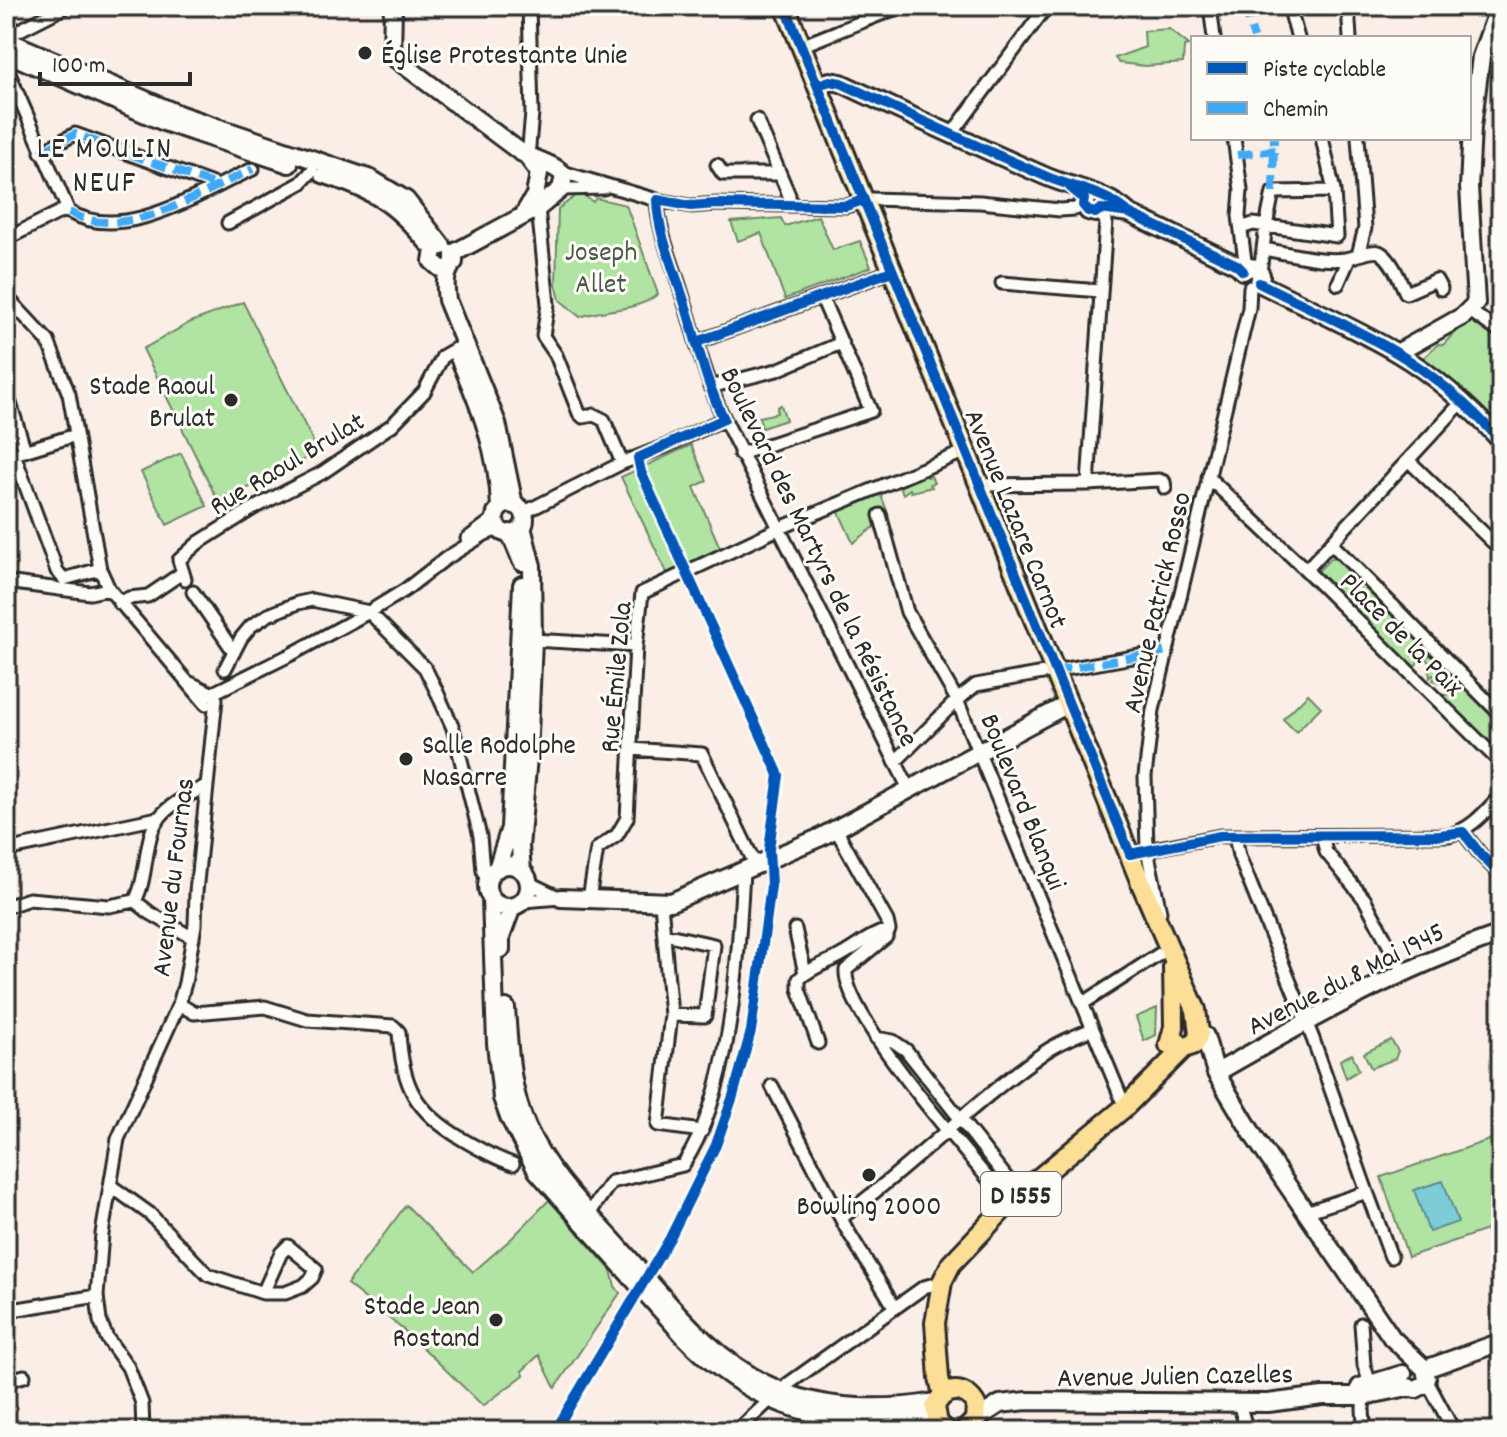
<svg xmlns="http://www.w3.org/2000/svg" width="1507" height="1437" font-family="Dekko,sans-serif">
  <rect width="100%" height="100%" fill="#faeee6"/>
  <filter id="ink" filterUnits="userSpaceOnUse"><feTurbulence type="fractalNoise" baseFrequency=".0125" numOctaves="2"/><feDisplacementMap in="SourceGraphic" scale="16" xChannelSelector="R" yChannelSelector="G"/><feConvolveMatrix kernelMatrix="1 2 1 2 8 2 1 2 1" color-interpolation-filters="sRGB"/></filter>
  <g filter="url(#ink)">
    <!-- green -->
    <path fill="#b1e3a3" stroke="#6e8767" stroke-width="2" d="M1169,29L1189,45L1184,46L1183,63L1146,66L1119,63L1115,58L1145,47L1144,31Z
      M577,195H583L593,202L596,198L626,205L658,294C637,312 605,308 580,317L560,300L556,284L558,209Z
      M818,216L833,250L860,241L871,267L785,299L761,233L738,241L731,222L781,218L785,226Z
      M243,302L318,451L267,481L217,499L143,349L191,322Z
      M1479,319L1497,339L1501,336V433L1423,358L1438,344L1443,345L1457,330V324Z
      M781,405L786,420L762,428L759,417L777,413V407Z
      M691,445L707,481L694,487L720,548L667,573L621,477Z
      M181,453L207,506L167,525L141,472Z
      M926,474L927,477L931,476L934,483L930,484L932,487L911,492L910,489L903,494L899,485Z
      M880,493L889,516L853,543L838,510Z
      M1331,558L1338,559L1430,651L1423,654L1414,668L1320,576L1319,570Z
      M1432,654L1457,678L1452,685L1446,679L1439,682L1433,680L1435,677L1433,675L1430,678L1429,671L1432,665L1425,658Z
      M1460,681L1501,722V736L1490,742L1443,696L1451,693Z
      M1308,694L1321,707L1296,732L1283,719Z
      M1157,1008L1156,1035L1144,1041L1136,1017Z
      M1391,1040L1398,1051L1395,1059L1371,1068L1364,1053Z
      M1352,1054L1359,1070L1346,1078L1340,1060Z
      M1501,1136V1225L1408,1257L1381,1177Z
      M549,1200L611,1270L615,1286L620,1293L555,1388L539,1355L522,1371L524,1375L483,1406L412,1337L347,1284L406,1205L473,1272L511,1239Z"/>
    <!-- water -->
    <path fill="#7dcdd9" stroke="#5c8c93" stroke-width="2" d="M1443,1181L1458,1222L1429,1232L1414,1190Z"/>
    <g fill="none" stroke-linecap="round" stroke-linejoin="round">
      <defs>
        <path id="street" d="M1210,6L1214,38
          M1289,6L1298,38
          M1348,6L1350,38
          M6,37L67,6
          M801,46L901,6
          M6,67L69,212C126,244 200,192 253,169
          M757,120L789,195L790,205
          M951,135L1047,6
          M1234,138L1241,190L1239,216L1246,268
          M41,152L75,134L215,185
          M528,157L532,113L529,6
          M717,165L723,174H780
          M562,172L657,200L691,206L716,204L846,206L870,199L980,202L1060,210L1075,209L1083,205
          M561,189L604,188
          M657,200C658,230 672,262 681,291C694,331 703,371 720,410L909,789
          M538,208L548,304L543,336L556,355L579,413L583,417L594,415L604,420L622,463
          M228,223L301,183L312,171
          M1241,228L1253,224L1337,236L1334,191L1322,138
          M6,239L62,211L69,212
          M1263,249C1289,253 1336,267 1358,255L1365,228L1358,138
          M1358,255C1364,254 1374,250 1379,252C1392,258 1400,281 1406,293L1436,280L1441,289
          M1260,272L1266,226L1273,192L1334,191
          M1002,283L1100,291
          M1338,284L1349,259
          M6,296L48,341L69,394L100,569L109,589L206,704
          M1470,311L1494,328L1501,329
          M697,342L892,271
          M710,387L777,370L841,343
          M6,390L25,451
          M76,435L14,454L57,571L64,579L100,569
          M740,454L871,411L822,298
          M1408,460L1501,550
          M1208,477L1306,570L1501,763
          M1088,484L1159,480L1164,482L1165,488
          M979,485L1088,484L1106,221L1098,211
          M523,513L622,463L666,446L724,419
          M880,515L907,612L957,700L1125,1107
          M467,539L495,518
          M1331,543L1501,715
          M1306,570L1462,402
          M185,579L179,560L198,543L252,509L322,473L392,425L424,392L443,356L455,349
          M6,582L90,593L109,589
          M193,592L234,652
          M119,603L129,598L148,596L182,573
          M533,640L636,646
          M225,669L241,638L251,626L268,615L298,603L312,600L369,612L425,668L436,690L453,728L480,836L483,871L488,883
          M211,694L292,654L369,612L405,590L445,559L485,534L499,529
          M631,749L702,754L756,866
          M895,762L957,700L976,685L1167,651
          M836,829L887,921L889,930L886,937L846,970C842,1014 976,1164 1009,1203
          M1463,832L1481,855L1501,875
          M1235,836L1239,856L1313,1039L1367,1192L1306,1212
          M1322,836L1326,852L1365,900L1403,972
          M6,850L158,818
          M1142,851L1220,836L1449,835C1472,829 1485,812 1501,795
          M529,883L556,896
          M589,899L597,849L617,835L627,818L636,646L642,593L778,529L966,451
          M135,901L150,913L193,938
          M523,901L561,898
          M661,903L671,1015L658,1125L702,1131
          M6,907L29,899L109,906L135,901C149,876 143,836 160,817C171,803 192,794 207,785
          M1160,912L1147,850L1145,776L1153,710L1249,308L1250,287
          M795,929L805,973
          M664,934L714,945L705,1016L671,1015
          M179,1004L194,1013L265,1007L307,1020L393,1026L399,1032C402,1086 415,1111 462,1139C479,1149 495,1158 513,1164
          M1082,1004L1169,948
          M876,1038L893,1041L906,1050L1020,1195
          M818,1043L799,989V979C810,968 824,964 838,957C856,948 870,934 889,930
          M772,1086L846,1228L895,1308
          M111,1186L150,1214L208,1275L263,1293H285L303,1286L312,1278L316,1269L288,1246L281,1253L263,1293
          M1367,1192L1391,1257
          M589,1214L611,1182L683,1165C732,1092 738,959 743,871
          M841,1218C911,1167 971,1104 1042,1054C1057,1043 1075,1036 1092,1029
          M6,1311L97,1296
          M1361,1324L1364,1365L1370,1384C1361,1396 1362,1417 1366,1431
          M6,1381L24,1376
          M1427,1381L1454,1431
          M783,1392L788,1384L924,1287L942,1282
          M1239,1403L1247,1431
          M143,1431L142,1403L128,1367L107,1338L100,1321L97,1296L102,1234L118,1139L179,1004L185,983L195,925L196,892L216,699L213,694L188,682
          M737,1431L770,1400
          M881,1431L882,1418"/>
        <path id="secondary" d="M393,6L392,56L519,151C533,160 557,164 564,176L561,189L538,208L454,253
          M6,40L181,115L371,179L406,200L442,246
          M20,59L164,122L289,164
          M818,85L830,81L841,83C909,115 976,146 1045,176C1072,188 1107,192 1129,213
          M323,174C374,191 393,201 428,243
          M1091,193L1083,201L1088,211L1095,213L1101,209L1129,213L1237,265L1243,271
          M525,212L535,195L539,173L528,157
          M434,250L432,261L440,268
          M454,253V262C444,274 445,285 447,300L497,423L514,505
          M1243,271L1249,267L1256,268L1261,275L1259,283
          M1259,283C1305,306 1353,327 1397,353C1436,376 1471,408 1501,441
          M457,353C479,403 499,453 500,508
          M1397,353L1463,316L1476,303L1469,187L1472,127L1481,57L1499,6
          M495 519a15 15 0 1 1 30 0a15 15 0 1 1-30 0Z
          M522,527L532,566L533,640L528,757L520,847L522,871
          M510,533L522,562
          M487 886a21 21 0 1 1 42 0a21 21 0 1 1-42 0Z
          M497,869L510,828L522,585
          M491,898L496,1043L502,1098L509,1117L537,1171L684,1336C730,1384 788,1417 856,1418C881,1419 911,1412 936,1419
          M561,898L671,902L821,837L1068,704
          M501,949V937L512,907
          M506,1008C509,1049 510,1089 527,1127C548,1174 585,1209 619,1247C667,1301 712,1363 781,1391C828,1411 887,1410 937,1402
          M1216,1073C1308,1020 1400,968 1501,934
          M1425,1369L1501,1342
          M1360,1387L1403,1374
          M975,1420L1000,1404L1027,1401L1268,1403L1323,1396H1364L1408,1387L1416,1389L1424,1385L1427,1379L1425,1369L1392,1338L1255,1138L1216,1073L1205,1036L1199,1033"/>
        <path id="primary" d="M785,6L1143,888L1196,1010L1199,1033L1195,1044L1187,1047L1179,1045L1172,1034
          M1169,1045L1174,1027L1173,967
          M943,1395L939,1378L935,1323L942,1282L951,1264L1009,1203L1125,1107L1185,1047
          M947,1431L938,1423L935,1407C943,1386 966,1386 976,1405L975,1420L964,1431"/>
      </defs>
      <!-- street casing -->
      <use href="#street" stroke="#2b2b2b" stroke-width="17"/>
      <!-- secondary casing -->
      <use href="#secondary" stroke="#2b2b2b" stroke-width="22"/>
      <!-- primary casing -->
      <use href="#primary" stroke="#2b2b2b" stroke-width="24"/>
      <!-- street -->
      <use href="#street" stroke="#fdfcf7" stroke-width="11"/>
      <!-- secondary -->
      <use href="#secondary" stroke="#fdfcf7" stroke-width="16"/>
      <!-- primary -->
      <use href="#primary" stroke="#fdde96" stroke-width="18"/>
      <!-- quiet -->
      <path stroke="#3fa9f5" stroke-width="8" stroke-dasharray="16 8" stroke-linecap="butt" d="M1244,6L1254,38
        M41,152L75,134L215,185
        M1237,155L1275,150
        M1273,192L1274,138
        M69,212C126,244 200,192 253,169
        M1054,671L1167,651"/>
      <defs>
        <path id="cycleway" d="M785,6L1130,854L1220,836L1440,835L1463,832L1481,855L1501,875
          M818,85L830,81L841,83C909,115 976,146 1045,176C1072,188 1107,192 1129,213
          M1070,187L1084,199L1083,205L1088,211L1095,213L1101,209L1129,213L1237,265L1243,271
          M1259,283C1305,306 1353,327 1397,353C1436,376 1471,408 1501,441
          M697,342L892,271
          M555,1431L670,1238L716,1145L733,1096L751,1031L771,886L769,849L779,775L641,472L638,458L724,419C705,381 697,341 684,301C674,269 658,234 657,200L691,206L716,204L846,206L863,200"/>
      </defs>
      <!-- cycleway casing -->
      <use href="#cycleway" stroke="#fdfcf7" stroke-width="15"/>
      <!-- cycleway -->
      <use href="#cycleway" stroke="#0057b8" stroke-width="10"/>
    </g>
  </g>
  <!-- markers -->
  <g fill="#2b2b2b" stroke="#fdfcf7" stroke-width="3">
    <circle cx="365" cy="53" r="8"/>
    <circle cx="231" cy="400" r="8"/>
    <circle cx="406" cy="759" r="8"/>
    <circle cx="869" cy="1175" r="8"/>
    <circle cx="496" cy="1320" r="8"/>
  </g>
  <g text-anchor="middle" stroke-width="6" stroke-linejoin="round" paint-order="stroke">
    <!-- shield labels -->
    <rect fill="#fdfcf7" stroke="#6a6a68" stroke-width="2" x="981" y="1172" width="80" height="44" rx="6"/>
    <g font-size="26" font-weight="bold" fill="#2b2b2b">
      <text x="1021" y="1203">D 1555</text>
    </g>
    <!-- poi labels -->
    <g font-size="28" fill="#2b2b2b" stroke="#fdfcf7" text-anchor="start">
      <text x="381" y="63">Église Protestante Unie</text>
      <text x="215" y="394" text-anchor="end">Stade Raoul<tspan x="215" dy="32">Brulat</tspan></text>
      <text x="422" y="753">Salle Rodolphe<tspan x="422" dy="32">Nasarre</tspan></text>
      <text x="869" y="1214" text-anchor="middle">Bowling 2000</text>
      <text x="480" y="1314" text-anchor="end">Stade Jean<tspan x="480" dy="32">Rostand</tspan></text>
    </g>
    <!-- park labels -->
    <g font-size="28" fill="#4c5949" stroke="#fdfcf7">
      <text x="601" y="260">Joseph<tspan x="601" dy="32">Allet</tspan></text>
    </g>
    <!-- street labels -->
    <g font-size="28" fill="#2b2b2b" stroke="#fdfcf7">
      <text transform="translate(286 462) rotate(-31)" y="10">Rue Raoul Brulat</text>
      <text transform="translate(1018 518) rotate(68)" y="10">Avenue Lazare Carnot</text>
      <text transform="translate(821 556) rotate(64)" y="10">Boulevard des Martyrs de la Résistance</text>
      <text transform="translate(1155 602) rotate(-77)" y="10">Avenue Patrick Rosso</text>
      <text transform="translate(1403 633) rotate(45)" y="10">Place de la Paix</text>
      <text transform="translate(614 677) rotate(-85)" y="10">Rue Émile Zola</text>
      <text transform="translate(1025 801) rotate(68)" y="10">Boulevard Blanqui</text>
      <text transform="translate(171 877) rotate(-83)" y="10">Avenue du Fournas</text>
      <text transform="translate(1345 977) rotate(-27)" y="10">Avenue du 8 Mai 1945</text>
      <text transform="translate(1175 1374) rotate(-1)" y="10">Avenue Julien Cazelles</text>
    </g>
    <!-- neighbourhood labels -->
    <g font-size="30" letter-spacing="2" fill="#2b2b2b" stroke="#fdfcf7">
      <text x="105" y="157">LE MOULIN<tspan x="105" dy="34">NEUF</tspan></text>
    </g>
  </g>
  <!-- margin -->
  <rect width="1507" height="1437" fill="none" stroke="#fdfcf7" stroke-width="32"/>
  <rect x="16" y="16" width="1475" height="1405" fill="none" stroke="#2b2b2b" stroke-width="3" filter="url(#ink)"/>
  <!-- legend -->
  <rect x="1191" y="36" width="280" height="104" fill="#fdfcf7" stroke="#a9a8a5" stroke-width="2"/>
  <rect x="1207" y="62" width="40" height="12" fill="#0057b8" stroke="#a9a8a5" stroke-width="2"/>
  <text x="1263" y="76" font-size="24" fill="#2b2b2b">Piste cyclable</text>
  <rect x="1207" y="102" width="40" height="12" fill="#3fa9f5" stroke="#a9a8a5" stroke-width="2"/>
  <text x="1263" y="116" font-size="24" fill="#2b2b2b">Chemin</text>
  <!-- scale -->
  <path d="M40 72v12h150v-12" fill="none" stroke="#2b2b2b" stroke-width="4"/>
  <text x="52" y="72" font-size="24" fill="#2b2b2b" stroke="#fdfcf7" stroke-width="6" paint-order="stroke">100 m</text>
</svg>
